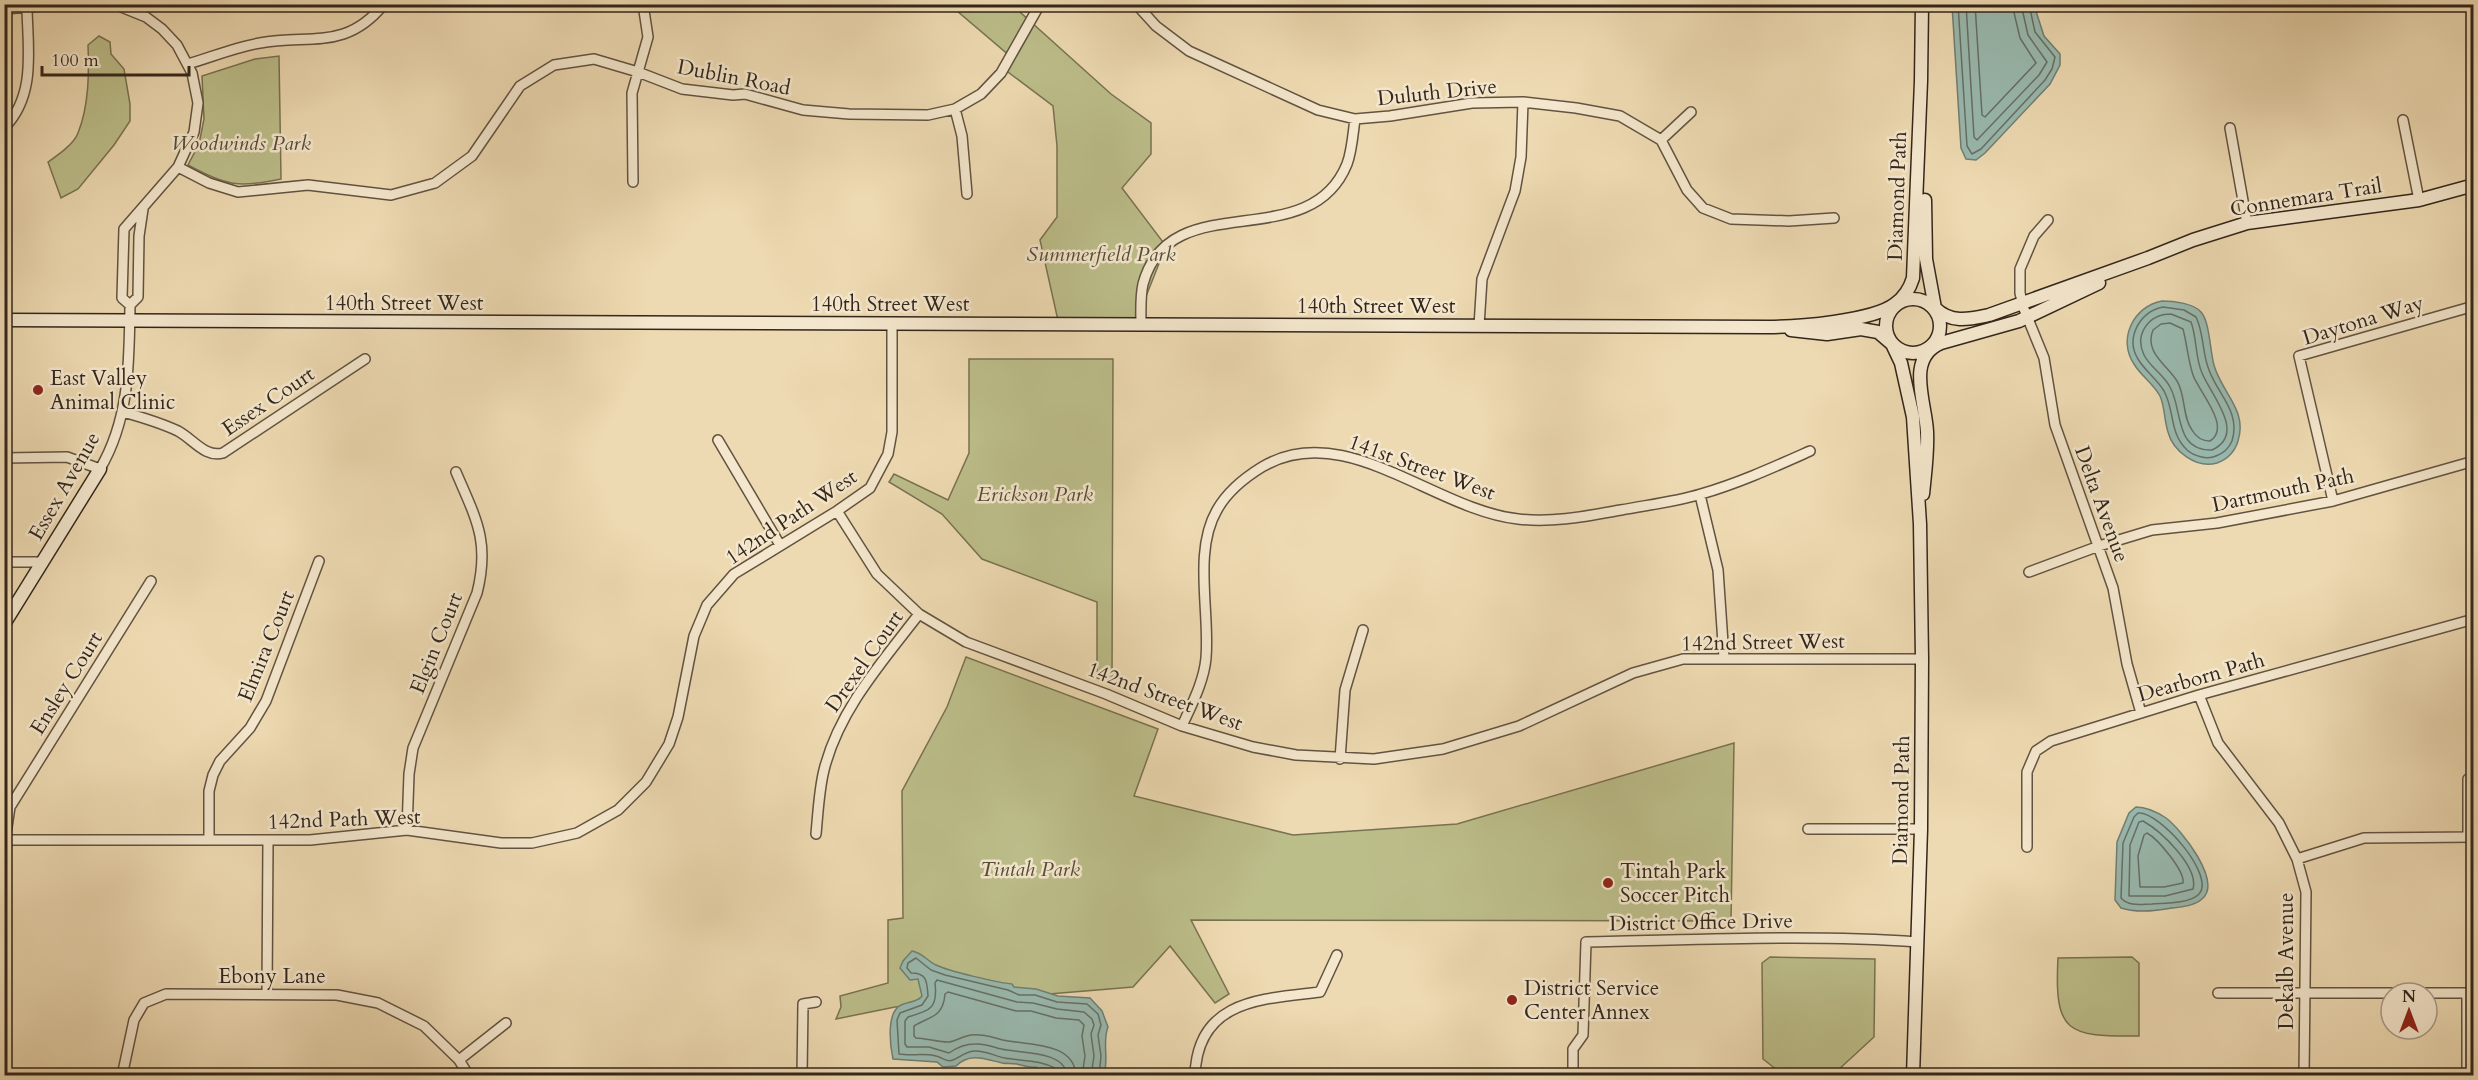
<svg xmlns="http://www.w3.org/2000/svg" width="2478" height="1080" font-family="Cardo,serif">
  <rect width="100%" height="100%" fill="#eedab2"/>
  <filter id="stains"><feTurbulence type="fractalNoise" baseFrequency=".00333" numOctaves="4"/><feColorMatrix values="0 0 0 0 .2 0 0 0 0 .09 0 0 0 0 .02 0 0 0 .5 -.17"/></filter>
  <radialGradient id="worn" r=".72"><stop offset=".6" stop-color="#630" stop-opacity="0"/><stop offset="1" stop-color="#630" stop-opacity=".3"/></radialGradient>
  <!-- green -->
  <path fill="#bcbe8a" stroke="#787252" stroke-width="1.5" d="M950,5H1012L1111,94L1151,123V154L1122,188L1166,246L1141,309V325H1059L1040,240L1057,217V146L1053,106L1004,69L1011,57Z
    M99,36L110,42L111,54L124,69L130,104V121L114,145L78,189L61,198L48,162C58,155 74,144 78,133C89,106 89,73 88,45Z
    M279,56L281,179C239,188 226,186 188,165L199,144L204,119L202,76L255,59Z
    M969,359H1113L1112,683L1097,678V602L982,559L942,514L889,482L894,474L948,500L969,453Z
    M966,657L1158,729L1134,796L1293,835L1457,824L1734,743L1731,921L1191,920L1229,994L1215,1003L1170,946L1133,987L895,1007L836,1019L841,1007L840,996L888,983V920L903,918L902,791L947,707Z
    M1770,957L1875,959L1874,1037L1837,1071L1777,1070L1763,1059L1762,963Z
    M2132,957L2139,963V1036C2067,1037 2054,1033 2058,958Z"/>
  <!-- water -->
  <path fill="#99bab0" stroke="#707f74" stroke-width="1.5" d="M1952,5H2034L2044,36L2060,54V65L2050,84L1985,153L1976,160L1966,159L1961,148Z
    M2162,301C2173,301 2193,303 2201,312C2210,322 2210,352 2214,365C2221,392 2248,410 2238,441C2235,451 2228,459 2217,463C2196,469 2173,451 2168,432C2164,420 2165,407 2160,396C2153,383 2141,376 2134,364C2117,339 2134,306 2162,301Z
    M2136,807C2147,807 2157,812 2166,818C2181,829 2223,882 2202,899C2194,906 2182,907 2172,908C2156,911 2136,913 2121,908L2115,900L2117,842L2129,813Z
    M912,951C923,953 927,961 936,965C948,971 999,983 1012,984L1014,987L1036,989L1058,996L1090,998L1102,1011L1108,1027C1102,1041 1109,1058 1104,1075H1061L1047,1071L1040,1072L1036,1067C1028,1068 1024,1066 1017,1064C1012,1063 1007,1064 1002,1063C985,1059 970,1052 956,1066L943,1067L937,1062L893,1059C890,1045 886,1012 901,1005C908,1001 917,1003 922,996L918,979L910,980L900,968L903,961Z"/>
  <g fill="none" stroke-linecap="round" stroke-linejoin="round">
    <!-- shore -->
    <path stroke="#667066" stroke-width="1.5" d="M1958,4L1967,146L1972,154L1981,149L2045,80L2052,69L2055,57L2035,32L2029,4
      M1966,4L1974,137L1977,140L2039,75L2047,62L2028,35L2021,4
      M1975,4L1982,115L1985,117L2036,63L2020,38L2012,4
      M2163,307L2184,310L2196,317C2204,333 2202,353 2209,370C2218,395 2241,412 2232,441C2229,448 2224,453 2216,456C2207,460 2194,456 2187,450C2169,433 2175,411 2164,391C2157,379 2145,371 2138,359C2125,338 2140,311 2163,307Z
      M2171,314L2191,322C2197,338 2195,357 2202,373C2211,395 2247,434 2212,450C2174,451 2183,410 2170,387C2164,375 2150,367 2144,355C2134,334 2149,314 2171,314Z
      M2170,323L2183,329C2187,344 2188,360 2193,375C2199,392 2232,427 2210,441C2202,441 2196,437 2192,430C2182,416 2186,396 2177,381C2166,364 2144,352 2153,330L2161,324Z
      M2138,813C2160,811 2218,878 2198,895C2187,904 2165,903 2152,904C2142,904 2129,907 2121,898L2123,843L2134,817Z
      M2143,821C2161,831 2199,867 2193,889L2165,896H2129L2130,845L2139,822Z
      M2147,833C2158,839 2185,871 2183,883L2164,887H2140L2138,856L2144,835Z
      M1060,1076L1057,1069C1041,1060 1023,1061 1005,1058C994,1056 985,1050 974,1051C965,1052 960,1057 953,1060C946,1063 942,1057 936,1056C924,1053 911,1056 899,1054L897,1020L900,1013L922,1005L928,996C927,981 927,973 911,973L907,968L908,963L916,958L931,970L945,975L1008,990L1019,995H1035L1057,1002L1087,1004L1098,1014L1101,1025L1098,1035L1101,1056L1099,1076
      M1067,1076C1066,1052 1025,1053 1007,1050C996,1049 987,1043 975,1044C965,1044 956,1048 949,1053L929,1047H907L905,1044V1021L908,1017C930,1010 938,1009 935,983L937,980L1017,1002L1033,1003L1057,1009L1084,1012L1092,1019L1094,1025L1091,1034L1094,1056L1091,1076
      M1076,1076C1075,1043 1031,1045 1008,1041C995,1039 985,1033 971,1035C963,1036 956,1041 949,1042C942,1043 925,1038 916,1038L914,1036V1026C930,1016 943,1018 945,994L948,992L1016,1011H1031L1056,1018L1079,1020L1084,1025L1082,1036L1085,1056L1082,1076"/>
    <defs>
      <path id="street" d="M114,4L146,17L162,29L177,45L192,73L198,103L194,132L178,167L124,229L122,298L130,305
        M1136,4L1156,26L1189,51L1318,110L1355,119L1390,116L1472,103L1523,102L1576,108L1620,116L1661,140L1687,190L1703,208L1731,219L1789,221L1834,218
        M4,9L68,4
        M188,64C212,57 236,47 260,43C310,34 346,51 384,4
        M955,109L962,136L967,194
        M2403,120L2419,200
        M4,128C36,96 28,50 27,9
        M2230,128L2247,223
        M1661,140L1691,112
        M178,167L209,183L238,192L308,185L391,195L435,183L472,156L520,86L554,65L594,59L638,72L682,89L733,95L745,94L803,110L849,114L928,115L955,109L981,94L1001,73L1040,4
        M633,182L632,93L648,37L643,4
        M2048,220L2034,236L2020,269V293L2024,309L2044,358L2055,425L2113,588L2127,664L2141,713
        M1141,325C1141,312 1140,297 1143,284C1170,183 1309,258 1347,164C1352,151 1353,133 1355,119
        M1479,326L1482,279L1515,191L1521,157L1523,102
        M123,412C141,417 161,423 178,431C193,439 205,458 223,453L365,359
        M718,440L780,545
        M4,458L67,457L100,469C130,418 129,363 130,305L138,297L139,236L143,209
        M1700,495L1718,570L1724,658
        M2333,501L2299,356L2474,306
        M837,511L877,574L919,614L966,642L1106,694L1182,726L1253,747L1296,755L1374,759L1443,749L1519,726L1633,673L1683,659H1922
        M4,562H43
        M2029,572L2099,546L2152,530L2217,523L2333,501L2474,461
        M151,581L10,807L5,840H310L407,830L501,843H532L577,833L618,810L646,782L669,744L678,717L694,636L707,605L734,574L837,511L870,488L888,454L892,432V324
        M2199,695L2218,743L2279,823L2297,859L2306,892L2304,1076
        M1182,726C1192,704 1204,681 1206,658C1210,612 1193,551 1217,510C1227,492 1244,478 1262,467C1345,418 1434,510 1518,519C1553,523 1587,516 1621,510C1647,505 1675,502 1701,494C1739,483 1774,467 1810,451
        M1340,759L1345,690L1363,630
        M1808,829H1921
        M407,830L409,774L413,748L477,593C490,541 476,519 456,472
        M816,834C818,813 819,790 824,770C839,710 882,662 919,614
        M2468,837V779
        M209,840V791L213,775L220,761L250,728L266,701L319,561
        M2027,847V772L2036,751L2051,741L2199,695L2474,619
        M2297,859L2364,838L2474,837
        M2218,993H2474
        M267,994L268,841
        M459,1060L506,1023
        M122,1076L134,1020L144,1003L166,994L337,995L378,1003L424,1026L459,1060L469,1076
        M802,1076L803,1004L816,1002
        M1195,1076C1197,999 1263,999 1320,992L1337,955
        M1573,1076V1049L1583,1035L1586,942C1697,940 1808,934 1918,942
        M2467,1076V993"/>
      <path id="secondary" d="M1925,200L1926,259L1935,308C1951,324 1970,319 1989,315L2148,258L2193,240L2247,223L2419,200L2474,185
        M1886 326a27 27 0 1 1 54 0a27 27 0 1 1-54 0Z
        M4,320L1768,327C1797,327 1873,321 1895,304C1905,297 1910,288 1913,278L1921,81L1922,4
        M1791,330L1827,334L1861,329L1878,332L1892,344L1901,363L1913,417L1920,524L1922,659L1921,829L1913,1076
        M1923,494C1925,473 1928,453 1927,432C1926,403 1905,358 1941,343L2019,321L2099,283
        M4,624L100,469"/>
    </defs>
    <!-- street casing -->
    <use href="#street" stroke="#625341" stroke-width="12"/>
    <!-- secondary casing -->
    <use href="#secondary" stroke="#33261b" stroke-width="15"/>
    <!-- street -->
    <use href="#street" stroke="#f4e7cd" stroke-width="9"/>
    <!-- secondary -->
    <use href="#secondary" stroke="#f4e7cd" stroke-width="12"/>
  </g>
  <!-- markers -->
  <g fill="#8f2418" stroke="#f4e7cd" stroke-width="2">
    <circle cx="38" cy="390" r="6"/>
    <circle cx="1608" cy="883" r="6"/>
    <circle cx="1512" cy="1000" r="6"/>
  </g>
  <g text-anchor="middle" stroke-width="5" stroke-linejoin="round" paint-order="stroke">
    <!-- street labels -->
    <g font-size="21" fill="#33261b" stroke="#f4e7cd">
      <text transform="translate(734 77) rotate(11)" y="7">Dublin Road</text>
      <text transform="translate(1437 92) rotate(-6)" y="7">Duluth Drive</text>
      <text transform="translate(1897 196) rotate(-88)" y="7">Diamond Path</text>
      <text transform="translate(2306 197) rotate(-9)" y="7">Connemara Trail</text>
      <text x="404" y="310">140th Street West</text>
      <text x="890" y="311">140th Street West</text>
      <text x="1376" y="313">140th Street West</text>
      <text transform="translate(2363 320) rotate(-17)" y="7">Daytona Way</text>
      <text transform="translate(268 401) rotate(-34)" y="7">Essex Court</text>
      <text transform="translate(1422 467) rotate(20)" y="7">141st Street West</text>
      <text transform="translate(64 486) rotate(-60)" y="7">Essex Avenue</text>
      <text transform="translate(2283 490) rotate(-12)" y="7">Dartmouth Path</text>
      <text transform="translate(2102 504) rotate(70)" y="7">Delta Avenue</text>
      <text transform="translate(791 517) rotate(-34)" y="7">142nd Path West</text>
      <text transform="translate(1763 642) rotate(-1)" y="7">142nd Street West</text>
      <text transform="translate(436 643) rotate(-68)" y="7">Elgin Court</text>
      <text transform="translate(266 646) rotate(-68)" y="7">Elmira Court</text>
      <text transform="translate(864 661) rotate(-55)" y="7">Drexel Court</text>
      <text transform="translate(2201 677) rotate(-16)" y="7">Dearborn Path</text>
      <text transform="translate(66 683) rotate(-58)" y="7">Ensley Court</text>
      <text transform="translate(1165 696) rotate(20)" y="7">142nd Street West</text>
      <text transform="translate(1901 800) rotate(-89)" y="7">Diamond Path</text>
      <text transform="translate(344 819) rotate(-2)" y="7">142nd Path West</text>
      <text transform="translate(1701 922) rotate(-1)" y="7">District Office Drive</text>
      <text transform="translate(2286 961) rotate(-90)" y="7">Dekalb Avenue</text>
      <text x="272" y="983">Ebony Lane</text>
    </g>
    <!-- park labels -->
    <g font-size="21" font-style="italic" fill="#554c37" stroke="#f4e7cd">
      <text x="241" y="150">Woodwinds Park</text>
      <text x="1101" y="261">Summerfield Park</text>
      <text x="1035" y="501">Erickson Park</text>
      <text x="1030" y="876">Tintah Park</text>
    </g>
    <!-- poi labels -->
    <g font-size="21" fill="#33261b" stroke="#f4e7cd" text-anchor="start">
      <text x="50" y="385">East Valley<tspan x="50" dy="24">Animal Clinic</tspan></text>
      <text x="1620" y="878">Tintah Park<tspan x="1620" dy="24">Soccer Pitch</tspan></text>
      <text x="1524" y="995">District Service<tspan x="1524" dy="24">Center Annex</tspan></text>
    </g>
  </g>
  <!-- margin -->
  <rect width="2478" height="1080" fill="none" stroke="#eedab2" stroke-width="24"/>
  <rect x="6" y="6" width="2466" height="1068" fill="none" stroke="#33261b" stroke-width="3"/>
  <rect x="12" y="12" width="2454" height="1056" fill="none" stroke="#33261b" stroke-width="1.5"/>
  <!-- north arrow -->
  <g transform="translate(2409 1011)"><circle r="28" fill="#f4e7cd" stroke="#a79a86" stroke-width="1.5"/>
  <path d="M0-4.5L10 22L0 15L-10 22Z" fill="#8f2418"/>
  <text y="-9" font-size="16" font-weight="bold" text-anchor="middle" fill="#33261b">N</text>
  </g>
  <!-- scale -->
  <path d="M42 66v9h147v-9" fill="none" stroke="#33261b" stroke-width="3"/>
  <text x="51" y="66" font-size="18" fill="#33261b" stroke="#f4e7cd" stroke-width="4.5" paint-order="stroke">100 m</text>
  <rect width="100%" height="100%" filter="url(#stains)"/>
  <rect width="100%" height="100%" fill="url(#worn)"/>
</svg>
